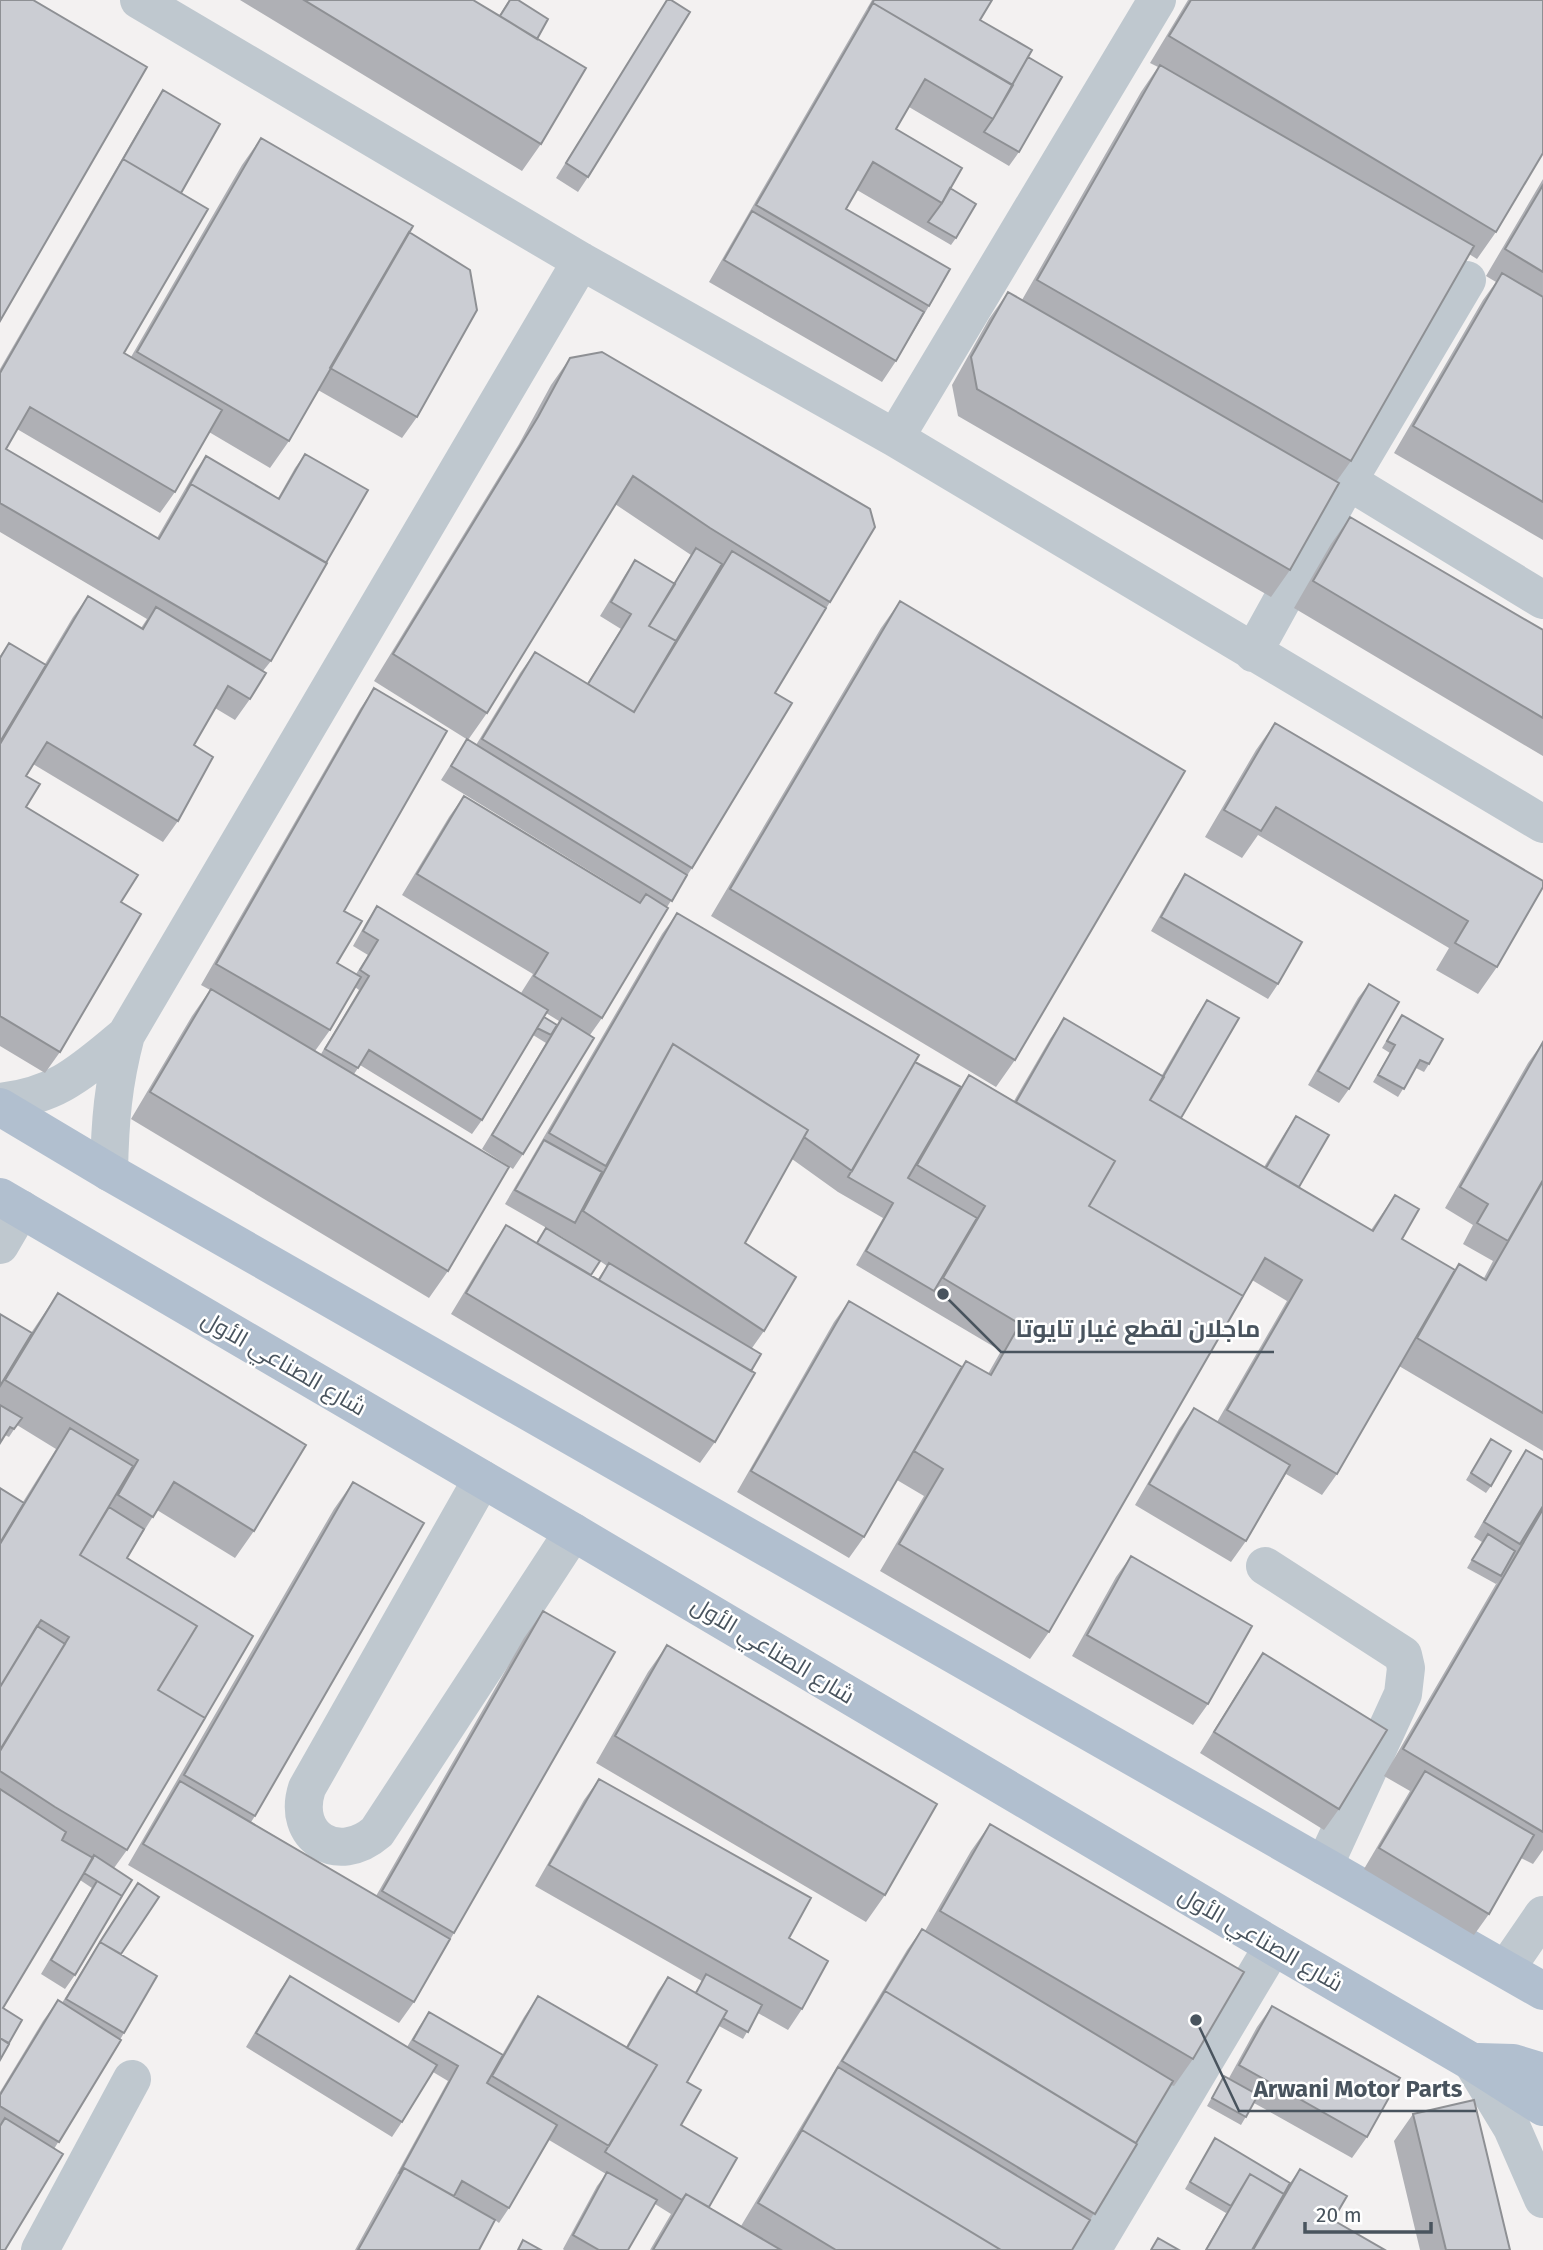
<svg xmlns="http://www.w3.org/2000/svg" width="1543" height="2250" font-family="'Fira Sans',Cairo,sans-serif">
  <rect width="100%" height="100%" fill="#f3f1f1"/>
  <g fill="none" stroke-linecap="round" stroke-linejoin="round">
    <!-- minor -->
    <path stroke="#bfc8cf" stroke-width="38" d="M139,0L581,261L895,438L1543,824
      M895,438L1157,0
      M1348,481L1543,600
      M1253,653L1348,481L1467,280
      M0,1102C59,1095 82,1071 126,1035
      M109,1172C110,1121 113,1084 126,1035L581,261
      M0,1245L21,1209
      M482,1479L307,1788C291,1837 338,1866 377,1832L573,1532
      M1265,1566L1403,1655L1406,1668L1403,1694L1324,1866
      M1506,1969L1543,1915
      M1472,2062L1512,2128L1543,2199
      M40,2250L132,2079
      M1092,2250L1273,1946"/>
    <!-- major -->
    <path stroke="#b1bfcf" stroke-width="38" d="M0,1107L109,1172L1543,1991
      M0,1197L573,1532L1273,1946L1472,2062L1543,2107
      M1478,2062L1513,2063L1543,2072"/>
  </g>
  <!-- wall -->
  <path fill="#afb0b5" fill-rule="evenodd" d="M240,0H473L499,16L509,0L537,39L541,144L522,171Z
    M667,0L588,177L578,192L556,178Z
    M872,0H992L980,20L1028,57L1019,152L1009,166L909,107L896,129L950,188L956,238L951,245L857,190L846,209L929,306L896,361L882,382L709,282Z
    M1188,0H1543L1496,232L1477,259L1469,254L1351,461L1336,482L1290,570L1271,597L958,416L952,385L989,319L1008,292L1022,300L1141,92L1158,67L1150,63Z
    M163,90L181,193L124,353L131,357L242,165L261,138L409,232L417,417L402,438L318,390L289,441L270,468L209,432L175,492L160,513L17,429L6,449L157,538L196,470L206,456L278,498L295,468L305,454L271,661L263,671L250,699L235,720L215,708L194,745L178,821L163,842L33,764L26,776V807L121,902L60,1052L45,1073L0,1046V656L9,643L45,664L73,617L88,596L141,628L147,619L0,532V369L153,105Z
    M1543,179V540L1394,453L1483,300L1496,282L1486,276Z
    M570,358L830,602L775,693L692,868L667,907L602,1018L590,1035L523,1154L513,1169L482,1149L546,1043L533,1035L482,1120L472,1134L360,1065L354,1074L448,1271L429,1298L131,1119L192,1016L210,990L201,985L360,709L374,688L337,963L356,974L368,955L353,946L367,921L377,906L521,993L533,974L402,895L449,817L464,796L640,902L441,780L467,739L476,745L520,673L535,652L587,684L621,629L600,616L625,575L635,560L674,583L691,555L615,504L487,713L468,740L374,681L519,444L551,385ZM355,987L359,990L321,1054L315,1051L330,1030ZM546,1013L559,1021L557,1025L544,1017Z
    M1350,517L1543,630V756L1294,608L1331,544Z
    M900,601L1015,1060L996,1087L711,916L881,628Z
    M1275,723L1543,881L1497,967L1478,994L1436,970L1449,948L1258,835L1242,858L1205,837L1256,750Z
    M1185,874L1278,984L1268,999L1151,931L1175,889Z
    M677,913L915,1062L961,1087L969,1075L1014,1101L1050,1039L1064,1018L1162,1075L1197,1015L1207,1000L1181,1118L1264,1167L1286,1131L1296,1116L1299,1187L1371,1230L1395,1195L1402,1239L1455,1270L1459,1264L1484,1278L1493,1261L1463,1244L1473,1225L1445,1208L1528,1063L1543,1042V1451L1399,1366L1337,1474L1322,1495L1286,1474L1246,1541L1231,1562L1135,1505L1179,1429L1194,1408L1217,1422L1287,1301L1252,1280L1049,1632L1030,1659L880,1571L924,1496L897,1480L864,1537L849,1558L737,1492L834,1322L849,1301L962,1367L966,1361L988,1374L1001,1351L856,1265L883,1218L838,1192L792,1159L745,1243L764,1331L752,1348L751,1371L715,1442L700,1463L451,1314L492,1246L506,1225L537,1243L546,1228L595,1259L564,1238L505,1204L662,934ZM600,1261L607,1266L598,1279L591,1275Z
    M1369,984L1349,1089L1339,1103L1308,1085L1358,998Z
    M1402,1015L1429,1064L1424,1072L1416,1068L1398,1097L1373,1082L1390,1053L1382,1048Z
    M58,1293L254,1531L235,1558L157,1510L127,1558V1850L114,1868L75,1975L65,1989L41,1974L92,1888L80,1880L3,2008L0,2060V1488L23,1502L56,1449L17,1425L9,1437L5,1435L0,1443V1314L31,1333Z
    M1491,1439V1486L1486,1493L1466,1480Z
    M1526,1450L1543,1460V1850L1533,1864L1521,1858L1489,1914L1474,1935L1364,1869L1410,1791L1384,1776L1499,1579L1496,1584L1467,1568L1482,1542L1474,1537L1516,1465Z
    M353,1482L255,1816L251,1822L376,1896L524,1638L543,1611L454,1933L414,2002L399,2023L128,1865L334,1509Z
    M1131,1556L1208,1704L1193,1725L1072,1656L1116,1577Z
    M667,1645L885,1895L866,1922L596,1763L648,1672Z
    M1263,1653L1339,1809L1324,1830L1200,1753L1249,1674Z
    M599,1779L789,1938L802,2009L788,2030L758,2013L743,2039L719,2026L687,2082L681,2125L709,2207L741,2226L907,1950L922,1929L925,1931L971,1851L990,1824L1193,2059L1174,2086L1171,2085L1072,2250H650L671,2214L655,2204L628,2250H564L563,2249L597,2186L606,2174L549,2140L509,2208L499,2223L495,2220L479,2250H355L448,2081L433,2072L402,2122L392,2137L246,2047L280,1990L290,1976L407,2047L419,2027L429,2012L502,2055L524,2017L538,1996L626,2047L658,1991L668,1977L695,1992L702,1981L535,1886L584,1800Z
    M138,1883L121,1954L124,2033L54,2149L0,2250V2092L43,2021L58,2000L62,2003L95,1949Z
    M1272,2006L1367,2137L1352,2158L1254,2103L1241,2125L1207,2106L1224,2076L1229,2078L1257,2027Z
    M1413,2114L1510,2250H1420L1394,2141Z
    M1215,2138L1290,2183L1300,2169L1333,2220L1385,2250H1205L1227,2212L1226,2213L1185,2189Z"/>
  <!-- building -->
  <path fill="#cbcdd3" stroke="#8e9094" stroke-width="2" d="M0,0H33L147,67L0,321Z
    M304,0H473L586,68L541,144Z
    M510,0H518L548,19L537,39L500,16Z
    M667,0H671L690,12L588,177L566,163Z
    M874,0H992L980,20L1032,50L1012,85L873,3L869,9Z
    M1191,0H1543V153L1496,232L1169,36Z
    M873,3L1013,85L993,119L925,79L896,129L962,168L942,203L873,162L846,209L950,269L929,306L756,205Z
    M1028,57L1062,77L1019,152L984,132L993,119Z
    M1160,65L1474,246L1351,461L1037,280Z
    M163,90L220,124L181,193L123,159L119,166Z
    M261,138L413,226L289,441L137,352Z
    M123,159L208,209L124,353L222,410L175,492L30,407L6,449L159,539L191,484L327,563L271,661L0,503V373Z
    M1543,185V272L1505,249Z
    M950,188L976,204L956,238L928,222L942,203Z
    M752,211L924,312L896,361L724,260Z
    M409,232L470,270L477,310L417,417L330,368Z
    M1502,273L1543,297V502L1413,426Z
    M1008,292L1339,483L1290,570L977,389L971,357Z
    M602,352L870,509L875,527L830,602L710,528L633,476L487,713L393,654L538,417L570,358Z
    M305,454L368,490L326,563L191,484L187,490L206,456L279,499Z
    M1350,517L1543,630V718L1313,581Z
    M696,548L722,564L676,641L649,626Z
    M732,551L826,608L775,693L792,703L692,868L482,739L535,652L634,712Z
    M635,560L675,584L649,626L676,641L634,712L588,684L631,614L611,602Z
    M88,596L143,629L156,607L266,673L250,699L228,686L194,745L213,757L178,821L47,742L26,776L40,784L26,807L138,875L121,902L141,914L60,1052L0,1016V744Z
    M900,601L1185,771L1015,1060L730,889Z
    M9,643L46,665L0,742V658Z
    M374,688L447,731L344,911L362,921L337,963L361,977L330,1030L216,964Z
    M1275,723L1543,881V887L1497,967L1455,943L1468,921L1276,807L1261,831L1224,810Z
    M467,739L687,875L672,901L451,766Z
    M464,796L640,903L646,894L668,908L602,1018L534,976L548,953L417,874Z
    M1185,874L1302,942L1278,984L1161,917Z
    M377,906L548,1010L482,1120L369,1050L358,1068L325,1049L369,976L360,970L378,940L363,931Z
    M677,913L919,1055L852,1171L804,1137L808,1130L673,1044L606,1166L549,1133Z
    M1369,984L1399,1002L1349,1089L1318,1071Z
    M211,989L509,1167L448,1271L150,1092Z
    M1207,1000L1239,1018L1181,1118L1150,1100Z
    M1402,1015L1443,1039L1429,1064L1420,1060L1404,1089L1378,1075L1395,1045L1387,1041Z
    M544,1017L557,1025L551,1035L537,1028Z
    M562,1018L594,1038L523,1154L492,1135Z
    M1064,1018L1164,1077L1150,1100L1373,1231L1395,1195L1419,1209L1402,1239L1455,1270L1337,1474L1227,1410L1302,1280L1265,1258L1243,1296L1089,1206L1115,1161L1016,1102Z
    M1543,1042V1180L1508,1241L1477,1223L1488,1204L1460,1187Z
    M673,1044L808,1130L745,1243L796,1277L764,1331L583,1211Z
    M915,1062L961,1087L908,1178L977,1218L934,1291L866,1251L893,1203L848,1177Z
    M969,1075L1115,1161L1089,1206L1243,1296L1049,1632L899,1544L943,1469L914,1451L966,1361L991,1375L1020,1324L943,1278L985,1206L917,1165Z
    M1296,1116L1329,1135L1299,1187L1266,1168Z
    M544,1140L602,1172L575,1223L515,1190Z
    M1543,1181V1413L1417,1338L1459,1264L1486,1280Z
    M506,1225L755,1373L715,1442L466,1293Z
    M546,1228L600,1261L591,1275L537,1243Z
    M609,1263L761,1354L751,1371L599,1280Z
    M58,1293L306,1445L254,1531L174,1482L153,1517L118,1495L138,1460L5,1380Z
    M849,1301L962,1367L864,1537L751,1471Z
    M0,1314L32,1333L0,1386Z
    M0,1405L22,1418L14,1429L10,1427L0,1443Z
    M1194,1408L1290,1465L1246,1541L1149,1484Z
    M70,1428L133,1466L80,1555L197,1626L158,1690L205,1718L127,1850L55,1807L0,1771V1751L69,1637L41,1620L0,1687V1544Z
    M1491,1439L1511,1451L1491,1486L1471,1473Z
    M1526,1450L1543,1460V1506L1520,1544L1484,1522Z
    M353,1482L424,1523L255,1816L184,1775Z
    M0,1488L24,1503L0,1543Z
    M109,1507L144,1529L127,1558L253,1636L205,1718L158,1690L197,1626L80,1555Z
    M1543,1509V1832L1403,1749Z
    M1488,1534L1515,1551L1501,1576L1472,1560Z
    M1131,1556L1252,1626L1208,1704L1087,1635Z
    M543,1611L615,1652L454,1933L382,1891Z
    M37,1626L65,1644L0,1750V1687Z
    M667,1645L937,1804L885,1895L615,1736Z
    M1263,1653L1387,1730L1339,1809L1214,1732Z
    M1425,1771L1534,1835L1489,1914L1379,1848Z
    M599,1779L811,1898L789,1938L828,1961L802,2009L549,1865Z
    M180,1781L450,1939L414,2002L143,1844Z
    M0,1789L66,1832L62,1840L93,1858L3,2008L22,2020L9,2043L0,2038Z
    M990,1824L1244,1972L1193,2059L940,1911Z
    M94,1855L132,1880L122,1896L84,1873Z
    M97,1881L122,1896L75,1975L51,1960Z
    M138,1883L159,1897L121,1954L100,1942Z
    M922,1929L1173,2081L1136,2143L885,1991L881,1997Z
    M100,1942L157,1976L124,2033L66,1999Z
    M706,1974L762,2005L748,2032L723,2018L727,2011L696,1993Z
    M290,1976L437,2065L402,2122L256,2033Z
    M668,1977L727,2011L687,2082L701,2090L681,2125L737,2158L709,2207L686,2194L682,2200L605,2152L657,2065L627,2048Z
    M885,1991L1137,2144L1095,2214L842,2061Z
    M538,1996L657,2065L609,2146L492,2076Z
    M58,2000L121,2040L59,2142L0,2106V2095Z
    M1272,2006L1400,2078L1367,2137L1239,2065Z
    M429,2012L503,2055L487,2083L557,2125L509,2208L462,2181L454,2196L404,2168L399,2174L458,2066L413,2040Z
    M0,2038L9,2044L0,2060Z
    M838,2067L1090,2220L1072,2250H1001L802,2130L798,2136Z
    M1224,2076L1258,2095L1246,2117L1212,2098Z
    M1474,2100L1510,2250H1446L1413,2114Z
    M5,2118L63,2154L5,2250H0V2126Z
    M802,2130L1001,2250H836L758,2203Z
    M1215,2138L1290,2183L1284,2194L1250,2174L1231,2206L1190,2182Z
    M404,2168L495,2220L479,2250H358Z
    M1300,2169L1347,2196L1333,2220L1385,2250H1253Z
    M607,2172L657,2200L628,2250H599L573,2235Z
    M1250,2174L1284,2194L1252,2250H1206Z
    M686,2194L781,2250H653Z
    M1158,2238L1179,2250H1151Z
    M523,2240L541,2250H518Z"/>
  <g text-anchor="middle" stroke-width="5" stroke-linejoin="round" paint-order="stroke">
    <!-- street labels -->
    <g font-size="23" fill="#49545e" stroke="#fff">
      <text transform="translate(284 1363) rotate(30)" y="8">شارع الصناعي الأول</text>
      <text transform="translate(773 1650) rotate(31)" y="8">شارع الصناعي الأول</text>
      <text transform="translate(1261 1939) rotate(30)" y="8">شارع الصناعي الأول</text>
    </g>
  </g>
  <!-- callouts -->
  <path fill="none" stroke="#49545e" stroke-width="2.5" d="M943 1294L1001 1352H1274M1196 2020L1239 2111H1476"/>
  <g fill="#49545e" stroke="#fff" stroke-width="2.5">
    <circle cx="943" cy="1294" r="7"/>
    <circle cx="1196" cy="2020" r="7"/>
  </g>
  <g font-size="24" text-anchor="middle" font-weight="bold" fill="#49545e" stroke="#fff" stroke-width="5" stroke-linejoin="round" paint-order="stroke">
    <text x="1138" y="1337">ماجلان لقطع غيار تايوتا</text>
    <text x="1358" y="2097">Arwani Motor Parts</text>
  </g>
  <!-- scale -->
  <path d="M1305 2222v10h126v-10" fill="none" stroke="#49545e" stroke-width="3.5"/>
  <text x="1316" y="2222" font-size="21" fill="#49545e" stroke="#ffffff" stroke-width="5" paint-order="stroke">20 m</text>
</svg>
